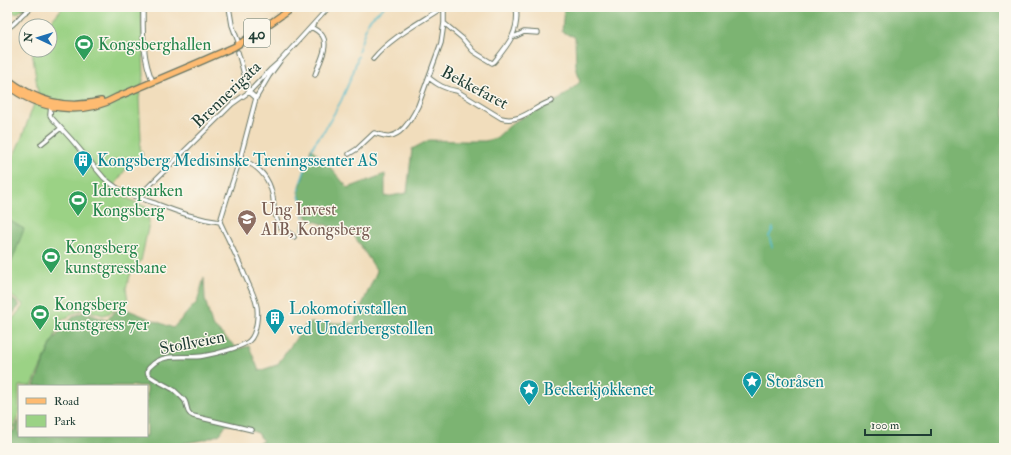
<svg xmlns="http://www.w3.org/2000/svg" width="1011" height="455" font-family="'IM FELL Double Pica',serif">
  <rect width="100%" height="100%" fill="#fbf7ec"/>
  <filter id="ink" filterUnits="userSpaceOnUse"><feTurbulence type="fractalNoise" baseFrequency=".025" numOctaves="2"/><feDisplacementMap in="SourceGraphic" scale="8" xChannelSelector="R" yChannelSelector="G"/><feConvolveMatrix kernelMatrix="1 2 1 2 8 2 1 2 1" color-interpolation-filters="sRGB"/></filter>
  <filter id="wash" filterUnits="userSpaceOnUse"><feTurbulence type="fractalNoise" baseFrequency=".012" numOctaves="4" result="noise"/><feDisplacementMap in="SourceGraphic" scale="16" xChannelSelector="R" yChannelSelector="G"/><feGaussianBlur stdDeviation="0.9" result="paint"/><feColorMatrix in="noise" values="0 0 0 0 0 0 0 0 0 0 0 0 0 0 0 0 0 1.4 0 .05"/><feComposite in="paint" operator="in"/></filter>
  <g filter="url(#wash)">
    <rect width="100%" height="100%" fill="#f1ddbc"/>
    <!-- green -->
    <path fill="#9bd285" stroke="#5d885c" d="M8,7H26L16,14Z
      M63,7H141L144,76L139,98L141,139L140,148L143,155L129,164L115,185L120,195L148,208L149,223L141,261L131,273L126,288L128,301L112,312L103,315L83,309L62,320L32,386H19V414L11,431L7,428V326L24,305L7,293V171L22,137L38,93L32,50H50V26H47Z"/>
    <!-- forest -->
    <path fill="#7cb472" stroke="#4e7853" d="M564,7H1004V448H246L263,441L258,433L234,425H226L220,434L204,440L184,443L185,448H7V431L13,432L19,419V436H147V386H34L53,340L73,317L83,312L106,320L116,311L123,308L173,328L197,302L204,278L205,299L212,325L238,349L249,346L259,371L277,365L307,323H354L377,271L353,234L308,219L298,192L303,178L311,148L330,167L348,188L385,174V197L407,193L412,149L429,140L462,141H485L496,138L514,122L536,110L560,99L580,82L576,66L575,37L562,32Z
      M7,219L24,229L12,261L7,268Z
      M7,295L20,305L7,321Z"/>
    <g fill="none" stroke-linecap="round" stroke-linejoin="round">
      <!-- stream -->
      <path stroke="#51bccd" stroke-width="1.5" d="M358,52L367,24L371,18L384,7
        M302,230L304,222V216L301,200L299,196V187L314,144L326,128L341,101L353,73L358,56
        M772,247L769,236L772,231L773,227"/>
    </g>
  </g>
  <g filter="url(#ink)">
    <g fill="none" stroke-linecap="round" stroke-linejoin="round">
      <defs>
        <path id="minor" d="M143,7C143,32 142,58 153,82
          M229,7L232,25L239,44
          M444,23L462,38L473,51L479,55L492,63L494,62C508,45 520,31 516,7
          M311,27C315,29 319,32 322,35C330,46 319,63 315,75
          M7,28C15,25 18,18 24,13C27,11 30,9 32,7
          M513,36H516L524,32L538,33
          M238,52L249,92L256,98
          M373,59C391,37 421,22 443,7
          M429,78C438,85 445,89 457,91L501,118C521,124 534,106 552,101
          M51,105L50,115L51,117L71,139L104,178C110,183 117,189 125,192C135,198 147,200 157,204C178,212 197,219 220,222
          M41,144L61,128
          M349,154L357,149L374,133C379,134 385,137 390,136C402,135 413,116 418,106L441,43L444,23V7
          M240,159C257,165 268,175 272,193C274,199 273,206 275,212C276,216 277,223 280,227C284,232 290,231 294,237
          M141,198L146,189L232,104L249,92L271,69L280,61L329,7
          M252,430L193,416C186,413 188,407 185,401C182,397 177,393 174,390C168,386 150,378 148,374C147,371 148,368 151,366C164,352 186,359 203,356C214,354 241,348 249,341C257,334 259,312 256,303C254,294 249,286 246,278C238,259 229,241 220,222L226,202L240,159L256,98L269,76L280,61"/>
        <path id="primary" d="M7,79C36,101 65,110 101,101
          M7,85C38,110 82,117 117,97L195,64L234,47L255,34L293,7"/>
      </defs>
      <!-- minor casing -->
      <use href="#minor" stroke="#687564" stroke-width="5.5"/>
      <!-- primary casing -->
      <use href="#primary" stroke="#687564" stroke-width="8"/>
      <!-- minor -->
      <use href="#minor" stroke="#fff" stroke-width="3.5"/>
      <!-- primary -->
      <use href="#primary" stroke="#febb71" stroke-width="5.5"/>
    </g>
  </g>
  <!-- icons -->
  <defs>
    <symbol id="stadium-pin" viewBox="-11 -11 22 30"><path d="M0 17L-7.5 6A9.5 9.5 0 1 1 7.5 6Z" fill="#2e9e5b" stroke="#fbf7ec"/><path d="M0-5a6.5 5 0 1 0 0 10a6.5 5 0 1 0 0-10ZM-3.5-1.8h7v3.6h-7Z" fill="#fff"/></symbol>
    <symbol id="building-pin" viewBox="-11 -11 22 30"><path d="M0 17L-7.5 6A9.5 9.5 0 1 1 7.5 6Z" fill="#0f9aa8" stroke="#fbf7ec"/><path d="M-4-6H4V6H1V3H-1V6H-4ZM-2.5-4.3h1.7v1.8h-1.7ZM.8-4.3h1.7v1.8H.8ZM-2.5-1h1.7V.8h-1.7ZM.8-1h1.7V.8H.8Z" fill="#fff"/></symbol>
    <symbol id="school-pin" viewBox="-11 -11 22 30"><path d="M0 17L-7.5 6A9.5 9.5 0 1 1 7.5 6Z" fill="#8d6e63" stroke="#fbf7ec"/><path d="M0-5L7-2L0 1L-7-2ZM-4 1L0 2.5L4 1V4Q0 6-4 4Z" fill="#fff"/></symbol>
    <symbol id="sight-pin" viewBox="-11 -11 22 30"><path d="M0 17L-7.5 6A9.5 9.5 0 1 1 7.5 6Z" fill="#0f9aa8" stroke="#fbf7ec"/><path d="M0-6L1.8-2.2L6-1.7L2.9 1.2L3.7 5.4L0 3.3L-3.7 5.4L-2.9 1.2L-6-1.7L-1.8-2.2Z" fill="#fff"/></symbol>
  </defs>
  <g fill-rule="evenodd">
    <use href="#stadium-pin" x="73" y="33" width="22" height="30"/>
    <use href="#building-pin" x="72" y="149" width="22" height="30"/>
    <use href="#stadium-pin" x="67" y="189" width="22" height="30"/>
    <use href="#school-pin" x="236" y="208" width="22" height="30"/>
    <use href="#stadium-pin" x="40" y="246" width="22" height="30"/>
    <use href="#stadium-pin" x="29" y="303" width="22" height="30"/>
    <use href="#building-pin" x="264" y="307" width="22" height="30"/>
    <use href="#sight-pin" x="741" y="370" width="22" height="30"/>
    <use href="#sight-pin" x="518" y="378" width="22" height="30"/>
  </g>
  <g text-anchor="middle" stroke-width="3" stroke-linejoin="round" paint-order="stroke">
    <!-- shield labels -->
    <rect fill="#fbf7ec" stroke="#61756b" stroke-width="1" x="244" y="19" width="26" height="28" rx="3"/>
    <g font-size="16" font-weight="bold" fill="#1f3d34">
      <text x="257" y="39">40</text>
    </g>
    <!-- leisure labels -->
    <g font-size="17" fill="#27864d" stroke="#fbf7ec" text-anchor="start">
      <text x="98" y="50">Kongsberghallen</text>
      <text x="92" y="196">Idrettsparken<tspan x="92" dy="20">Kongsberg</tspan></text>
      <text x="65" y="253">Kongsberg<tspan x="65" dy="20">kunstgressbane</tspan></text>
      <text x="54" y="310">Kongsberg<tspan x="54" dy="20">kunstgress 7er</tspan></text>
    </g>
    <!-- street labels -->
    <g font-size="17" fill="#1f3d34" stroke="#fbf7ec">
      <text transform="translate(475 87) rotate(28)" y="6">Bekkefaret</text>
      <text transform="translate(226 94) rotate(-44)" y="6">Brennerigata</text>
      <text transform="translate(192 342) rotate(-11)" y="6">Stollveien</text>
    </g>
    <!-- culture labels -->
    <g font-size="17" fill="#0d838f" stroke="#fbf7ec" text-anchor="start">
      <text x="97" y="166">Kongsberg Medisinske Treningssenter AS</text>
      <text x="289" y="314">Lokomotivstallen<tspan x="289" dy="20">ved Underbergstollen</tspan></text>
      <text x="766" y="387">Storåsen</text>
      <text x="543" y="395">Beckerkjøkkenet</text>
    </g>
    <!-- education labels -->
    <g font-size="17" fill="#785e54" stroke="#fbf7ec" text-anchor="start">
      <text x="261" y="215">Ung Invest<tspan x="261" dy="20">AIB, Kongsberg</tspan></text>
    </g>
  </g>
  <!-- margin -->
  <rect width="1011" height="455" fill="none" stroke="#fbf7ec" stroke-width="24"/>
  <!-- legend -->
  <rect x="18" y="385" width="130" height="52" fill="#fbf7ec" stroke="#a3ada2"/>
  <rect x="26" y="398" width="20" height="6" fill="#febb71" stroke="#a3ada2"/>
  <text x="54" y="405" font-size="12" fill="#1f3d34">Road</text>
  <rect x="26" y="415" width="20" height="12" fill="#9bd285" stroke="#a3ada2"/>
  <text x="54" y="425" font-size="12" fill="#1f3d34">Park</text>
  <!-- north arrow -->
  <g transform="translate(38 38) rotate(274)"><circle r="19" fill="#fbf7ec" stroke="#a3ada2"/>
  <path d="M0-3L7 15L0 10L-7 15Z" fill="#1f6fb2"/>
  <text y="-6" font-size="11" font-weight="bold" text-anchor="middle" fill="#1f3d34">N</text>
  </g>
  <!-- scale -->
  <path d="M865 429v6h66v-6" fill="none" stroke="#1f3d34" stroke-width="2"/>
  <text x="871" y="429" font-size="12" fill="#1f3d34" stroke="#fbf7ec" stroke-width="3" paint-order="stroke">100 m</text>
</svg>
